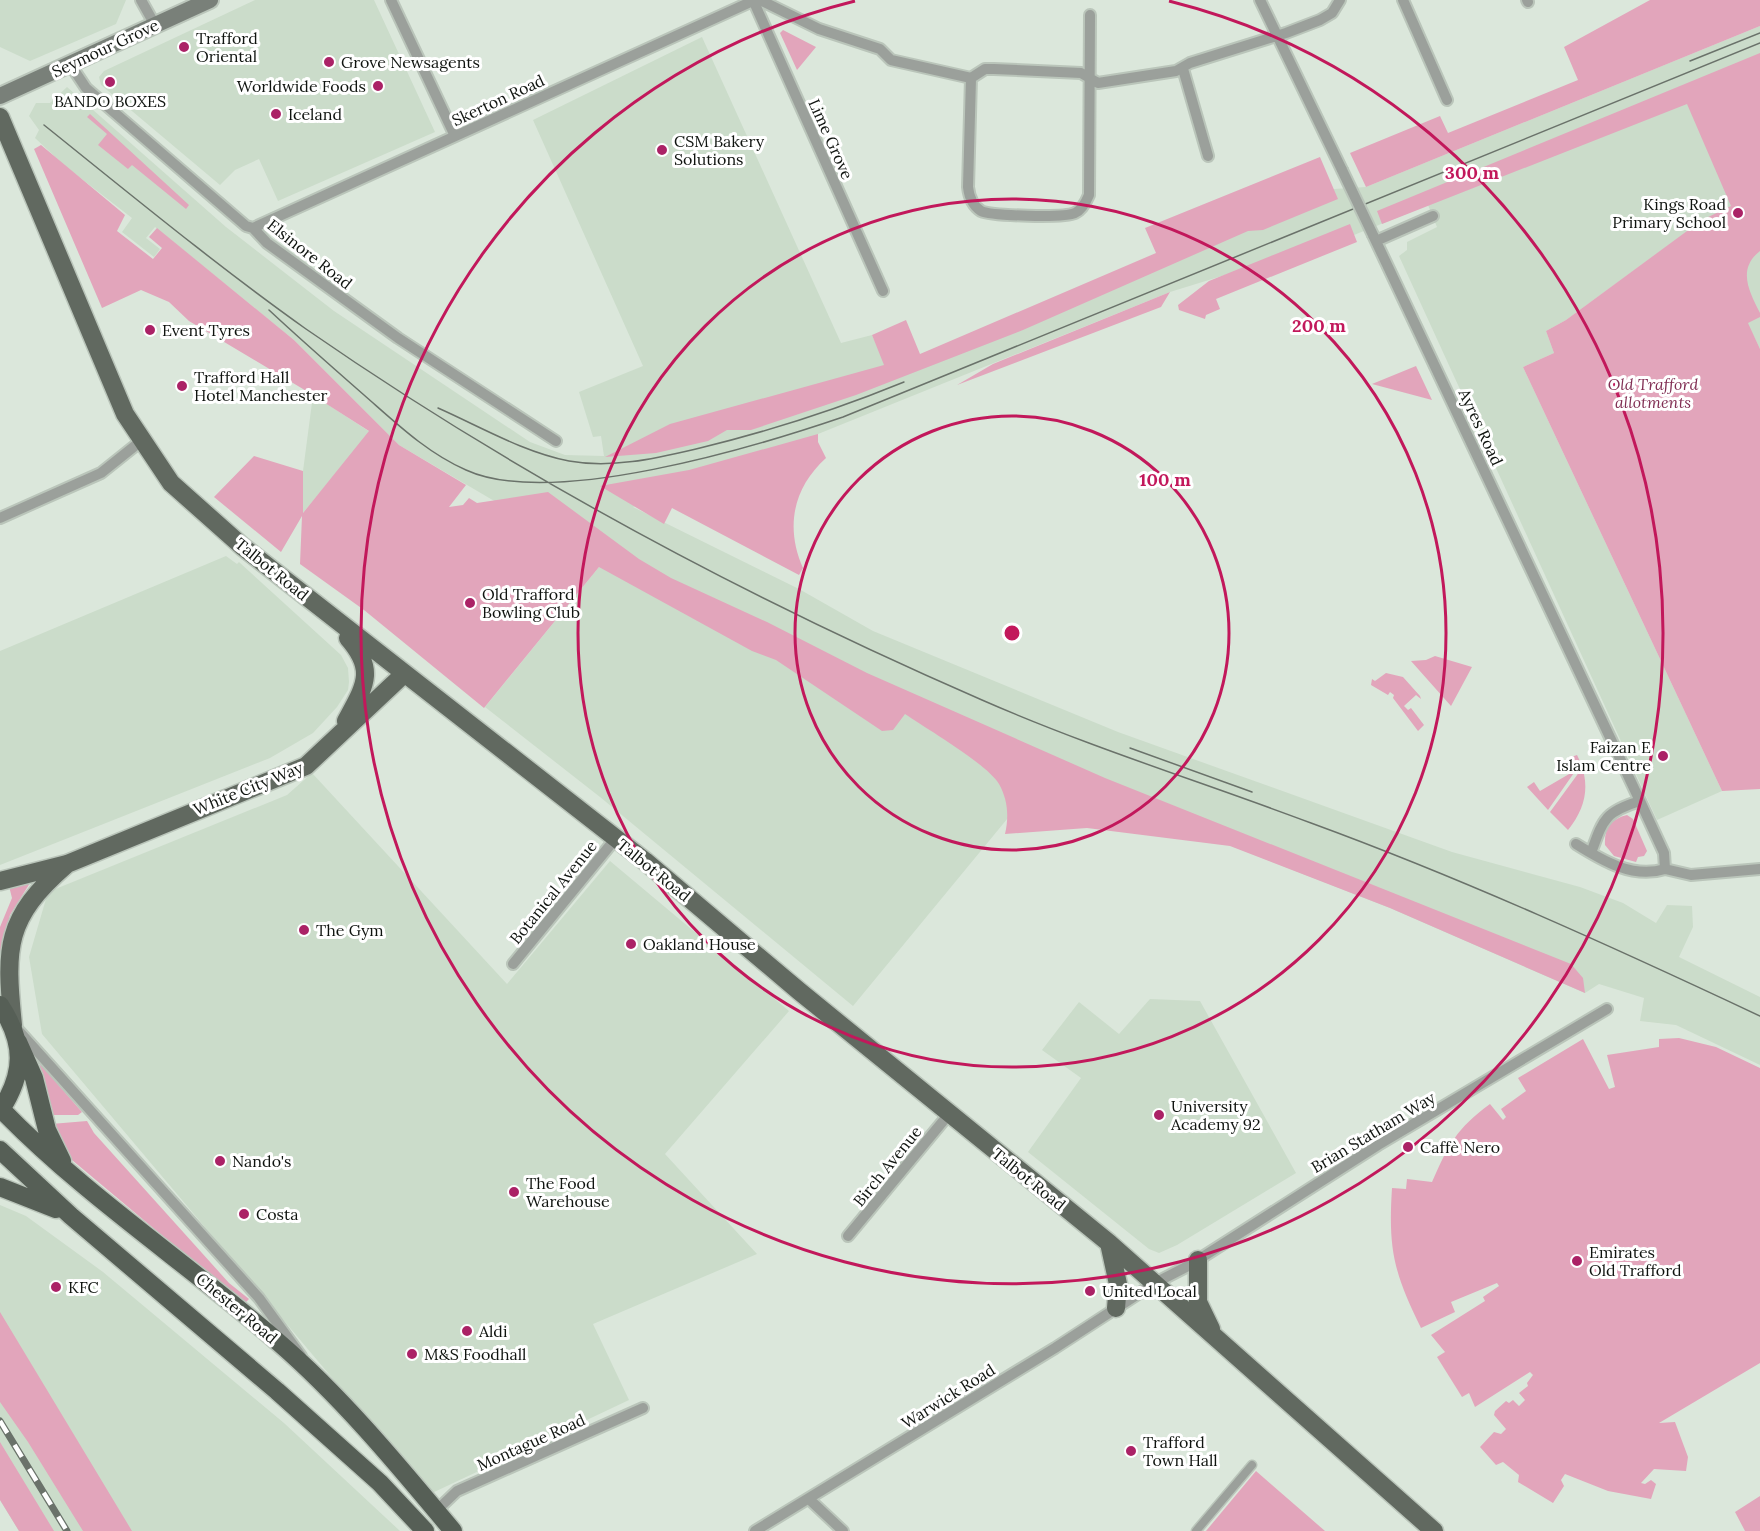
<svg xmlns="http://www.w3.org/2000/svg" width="1760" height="1531" font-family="Lora,serif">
  <rect width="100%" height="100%" fill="#dbe7db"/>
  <!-- built -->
  <path fill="#cbdcca" d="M0,0H126L116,24L30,61L0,47Z
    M255,0H374L435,132L278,201L259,159L235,170L220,185L101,85L99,77L104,71Z
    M1760,26V349L1699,223L1566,320L1546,331L1554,353L1523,367L1722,791L1657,820L1399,256L1407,250V242L1437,227L1428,205L1354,235L1170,292L818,434V442L633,507L799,589L873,631L1118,732L1452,852L1580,887L1623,903L1656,923L1667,905L1692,906L1693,927L1679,957L1760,997V1065L1676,1025L1640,1021L1644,998L1599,984L1585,993L1390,908L1045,773L853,1006L600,797L485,707L599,567L496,502L399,445L294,340L155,227L146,238L160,249L154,257L122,232L132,218L65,166L35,138L39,130L29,116L36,103H50L67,87L226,227L334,311L530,442L565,455L604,456L601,436L593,437L579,392L643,366L533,120L702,37L841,343L872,335L885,364L906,360L1334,189L1366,187Z
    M313,395L370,432L302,514L303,471Z
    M226,556L237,564L239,562L341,655L348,668L349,682L348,690L337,707L313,733L270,758L0,865V651Z
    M312,773L507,984L610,861L789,1011L665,1154L757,1254L593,1324L629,1400L430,1494L42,1034L29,957L48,892L287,795Z
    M1150,999L1200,1001L1296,1173L1177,1245L1159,1253L1149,1249L1028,1152L1081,1078L1042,1050L1079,1002L1119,1034Z
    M0,1205L26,1216L103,1272L284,1423L400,1531H19L0,1500Z"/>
  <!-- green -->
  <path fill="#e2a5bb" d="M1650,0H1760V26L1366,187L1350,153L1440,116L1448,133L1578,80L1564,47Z
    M783,30L816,47L797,70L780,33Z
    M1760,53V251C1737,269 1749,291 1760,313V317L1748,323L1760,349V789L1722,791L1523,367L1554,353L1546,331L1566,320L1702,220L1731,206L1687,104L1382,224L1377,211Z
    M90,114L189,205L186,209L132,165L128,169L98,145L107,134L87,117Z
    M41,145L125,215L117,231L153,259L162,248L149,237L157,228L294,340L399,445L466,485L449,507L463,505L469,498L477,503L548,492L639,559L671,578L767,622L867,673L1105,778L1571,964L1583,978L1585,993L1390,908L1230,846L1087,828L1005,834C1009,817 1008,800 999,784C987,764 927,729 905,714L893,730L882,731L776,660L752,651L599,567L484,708L364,610L300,564L302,516L281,552L214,497L254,456L303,471V513L369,431L303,389L189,321L169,302L141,290L102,308L34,149Z
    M1320,157L1338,199L1263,230L1248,231L1023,330L856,395L751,430H727L708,441L656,453L605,457L670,424L884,365L872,335L906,320L920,354L1156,253L1145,228Z
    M1350,224L1357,242L1216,299L1220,309L1206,315L1205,319L1179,310L1178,305L1209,281Z
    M1170,292L1161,307L957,385L993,364Z
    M1416,366L1432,400L1372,384Z
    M818,434V442L826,458C793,488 785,527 803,568L799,575L672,508L664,524L600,486L689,470Z
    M1435,656L1472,667L1451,706L1411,661L1426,660Z
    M1386,673L1403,677L1420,696L1421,699L1416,695L1404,706L1408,710L1411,708L1424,725L1418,731L1393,698L1394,695L1390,692L1388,695L1371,685L1372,679L1375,681Z
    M1577,755C1591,782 1587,807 1568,830L1550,812L1580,771L1571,757Z
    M1576,770L1548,810L1527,787L1534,782L1540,791Z
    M1627,815L1633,819L1647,851L1644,856L1638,857L1636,862L1614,856L1605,845C1604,828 1611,819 1627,815Z
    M24,881L30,883L10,915L0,955V927L12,898L9,886Z
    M1679,1038L1716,1047L1760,1068V1363L1659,1423L1675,1422L1688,1457L1686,1471L1654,1469L1641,1483L1645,1484L1651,1480L1656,1484L1651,1499L1608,1491L1565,1474L1561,1480L1564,1486L1553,1503L1518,1482L1519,1475L1503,1462L1496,1465L1480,1447L1494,1432L1501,1434L1506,1429L1494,1415L1495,1411L1506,1401L1509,1403L1513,1400L1519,1406L1525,1400L1519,1393L1528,1386L1527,1383L1533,1375L1530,1372L1475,1407L1469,1393L1462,1397L1437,1357L1445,1352L1431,1335L1485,1301L1483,1297L1499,1286L1497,1283L1451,1302L1455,1312L1421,1328C1394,1273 1388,1250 1392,1188L1406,1189L1407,1179L1432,1182C1449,1144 1456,1129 1490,1104L1503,1120L1506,1117L1501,1109L1526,1091L1518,1078L1583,1039L1609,1089L1615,1087L1607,1055L1659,1047V1039Z
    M41,1065L82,1112L78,1115H49L39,1066Z
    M87,1121L94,1133L229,1283L249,1299L244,1304L72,1160L51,1124Z
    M0,1312L132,1531H83L28,1442L0,1402Z
    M0,1442L54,1531H19L0,1500Z
    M1256,1471L1325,1531H1206Z
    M1760,1496V1531H1745L1735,1512Z"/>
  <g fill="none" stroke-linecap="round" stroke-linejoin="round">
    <defs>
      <path id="pedestrian" d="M1196,1531L1252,1465"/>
      <path id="minor" d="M141,0L155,25
        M391,0L455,136
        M753,0L883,291
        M760,0L819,29L880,49L891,60L971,78L985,69H994L1081,73L1098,83L1176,71L1190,63L1286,33L1320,20L1332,13L1340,0
        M1260,0L1342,170
        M1403,0L1447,100
        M1527,0L1528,2
        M70,64L86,88L246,226L253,228L267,243L398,338L556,441
        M1183,69L1208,156
        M971,78L968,187C969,196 973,206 981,211C991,216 1065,218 1075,213C1082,210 1086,202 1089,195L1090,15
        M253,228L755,0
        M1373,235L1640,801L1664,853L1665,869
        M1376,241L1433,216
        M0,518L101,473L141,441
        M1576,844C1603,861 1633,879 1665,869
        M1591,853C1603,820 1604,812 1640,801
        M1665,869L1691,875L1760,869
        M513,964L616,838
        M18,1030L259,1298L301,1356
        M848,1236L949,1114
        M809,1499L843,1531
        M436,1511L457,1491L643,1408
        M755,1531L1055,1348L1155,1283L1190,1265L1378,1145L1607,1009"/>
      <path id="secondary" d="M0,96L210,0"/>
      <path id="primary" d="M0,117L125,414L171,483L243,547L645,861L799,991L1109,1243L1434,1531
        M346,721C364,687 377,671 348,638
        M0,881L67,864L306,766L404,674
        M13,1025C5,947 5,918 66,865
        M1109,1243L1118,1284L1116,1308
        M1198,1260V1302L1211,1329"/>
      <path id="trunk" d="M0,1005C25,1043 25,1073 0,1111
        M18,1042L34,1078L47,1130L62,1161
        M0,1108C84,1195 186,1262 277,1341C342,1397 398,1465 453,1531
        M0,1150L71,1216L277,1391L380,1483L425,1531
        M0,1187L56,1209"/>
    </defs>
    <!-- pedestrian casing -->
    <use href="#pedestrian" stroke="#bac5ba" stroke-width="11"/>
    <!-- minor casing -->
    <use href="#minor" stroke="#bac5ba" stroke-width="14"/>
    <!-- secondary casing -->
    <use href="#secondary" stroke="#bac5ba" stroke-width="20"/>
    <!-- primary casing -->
    <use href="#primary" stroke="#bac5ba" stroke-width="21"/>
    <!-- trunk casing -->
    <use href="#trunk" stroke="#bac5ba" stroke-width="21"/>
    <!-- pedestrian -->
    <use href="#pedestrian" stroke="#9ba09b" stroke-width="8"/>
    <!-- minor -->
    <use href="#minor" stroke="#9ba09b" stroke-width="10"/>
    <!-- secondary -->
    <use href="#secondary" stroke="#798079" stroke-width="16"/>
    <!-- primary -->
    <use href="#primary" stroke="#616960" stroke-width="18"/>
    <!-- trunk -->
    <use href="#trunk" stroke="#565f56" stroke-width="18"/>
    <!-- tram -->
    <path stroke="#6a726a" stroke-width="1.5" d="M1690,61L1760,33
      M44,125C130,194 216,265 306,329C518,476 745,597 982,700C1089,747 1202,782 1311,823C1464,879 1613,947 1760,1016
      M269,310C300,339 332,367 364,395C396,423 427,453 466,470C551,509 755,447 843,417L1760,43
      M438,408C481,427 523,452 569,461C613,469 657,458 700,448C770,431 838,409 904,382
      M1130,748L1252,792"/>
    <defs>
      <path id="rail" d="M0,1421L67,1531"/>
    </defs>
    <!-- rail casing -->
    <use href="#rail" stroke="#6a726a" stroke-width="7"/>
    <!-- rail -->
    <use href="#rail" stroke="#fff" stroke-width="4.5" stroke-dasharray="14" stroke-linecap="butt"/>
    <defs>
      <path id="minor-bridge" d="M1342,170L1373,235"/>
    </defs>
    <!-- minor-bridge casing -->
    <use href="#minor-bridge" stroke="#bac5ba" stroke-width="14" stroke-linecap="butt"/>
    <!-- minor-bridge -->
    <use href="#minor-bridge" stroke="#9ba09b" stroke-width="10"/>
  </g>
  <!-- distance rings -->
  <g fill="none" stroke="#c2185b" stroke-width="3">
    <circle cx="1012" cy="633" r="217"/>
    <circle cx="1012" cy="633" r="434"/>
    <path d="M1169 1A651 651 0 1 1 855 1"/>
  </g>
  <!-- markers -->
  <g fill="#ab2266" stroke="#fff" stroke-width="2">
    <circle cx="184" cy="47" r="6"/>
    <circle cx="329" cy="62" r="6"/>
    <circle cx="110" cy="82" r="6"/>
    <circle cx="378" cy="86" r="6"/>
    <circle cx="276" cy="114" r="6"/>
    <circle cx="662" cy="150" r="6"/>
    <circle cx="1738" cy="213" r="6"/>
    <circle cx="150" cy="330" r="6"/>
    <circle cx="182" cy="386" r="6"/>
    <circle cx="470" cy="603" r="6"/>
    <circle cx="1663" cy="756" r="6"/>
    <circle cx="304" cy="930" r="6"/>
    <circle cx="631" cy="944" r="6"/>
    <circle cx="1159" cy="1115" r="6"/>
    <circle cx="1408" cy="1147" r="6"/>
    <circle cx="220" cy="1161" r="6"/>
    <circle cx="514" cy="1192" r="6"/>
    <circle cx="244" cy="1214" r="6"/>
    <circle cx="1577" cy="1261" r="6"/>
    <circle cx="56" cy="1287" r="6"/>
    <circle cx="1090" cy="1291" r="6"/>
    <circle cx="467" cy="1331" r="6"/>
    <circle cx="412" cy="1354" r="6"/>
    <circle cx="1131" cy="1451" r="6"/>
  </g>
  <g text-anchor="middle" stroke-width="6" stroke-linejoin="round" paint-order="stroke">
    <!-- poi labels -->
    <g font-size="16" fill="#0f130f" stroke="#fff" text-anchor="start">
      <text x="196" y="44">Trafford<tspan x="196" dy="18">Oriental</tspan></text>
      <text x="341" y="68">Grove Newsagents</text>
      <text x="366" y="92" text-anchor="end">Worldwide Foods</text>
      <text x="110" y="107" text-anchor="middle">BANDO BOXES</text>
      <text x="288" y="120">Iceland</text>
      <text x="674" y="147">CSM Bakery<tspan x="674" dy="18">Solutions</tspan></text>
      <text x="1726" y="210" text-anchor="end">Kings Road<tspan x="1726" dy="18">Primary School</tspan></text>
      <text x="162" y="336">Event Tyres</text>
      <text x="194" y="383">Trafford Hall<tspan x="194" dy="18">Hotel Manchester</tspan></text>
      <text x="482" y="600">Old Trafford<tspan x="482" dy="18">Bowling Club</tspan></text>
      <text x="1651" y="753" text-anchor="end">Faizan E<tspan x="1651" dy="18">Islam Centre</tspan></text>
      <text x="316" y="936">The Gym</text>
      <text x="643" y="950">Oakland House</text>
      <text x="1171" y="1112">University<tspan x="1171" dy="18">Academy 92</tspan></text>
      <text x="1420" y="1153">Caffè Nero</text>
      <text x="232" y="1167">Nando's</text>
      <text x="526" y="1189">The Food<tspan x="526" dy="18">Warehouse</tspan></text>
      <text x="256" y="1220">Costa</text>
      <text x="1589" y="1258">Emirates<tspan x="1589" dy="18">Old Trafford</tspan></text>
      <text x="68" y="1293">KFC</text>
      <text x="1102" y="1297">United Local</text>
      <text x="479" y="1337">Aldi</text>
      <text x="424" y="1360">M&amp;S Foodhall</text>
      <text x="1143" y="1448">Trafford<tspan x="1143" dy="18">Town Hall</tspan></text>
    </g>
    <!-- street labels -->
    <g font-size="16" fill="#0f130f" stroke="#fff">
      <text transform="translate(105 48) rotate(-25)" y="6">Seymour Grove</text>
      <text transform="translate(498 100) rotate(-25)" y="6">Skerton Road</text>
      <text transform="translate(831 139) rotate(66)" y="6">Lime Grove</text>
      <text transform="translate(310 254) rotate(38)" y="6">Elsinore Road</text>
      <text transform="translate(1481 427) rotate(65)" y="6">Ayres Road</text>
      <text transform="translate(272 569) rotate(39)" y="6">Talbot Road</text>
      <text transform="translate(248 788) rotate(-22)" y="6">White City Way</text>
      <text transform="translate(654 870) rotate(39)" y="6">Talbot Road</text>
      <text transform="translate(553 892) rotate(-51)" y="6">Botanical Avenue</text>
      <text transform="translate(1373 1132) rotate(-31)" y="6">Brian Statham Way</text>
      <text transform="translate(887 1166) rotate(-51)" y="6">Birch Avenue</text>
      <text transform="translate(1029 1179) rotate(39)" y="6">Talbot Road</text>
      <text transform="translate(237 1308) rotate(40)" y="6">Chester Road</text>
      <text transform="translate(948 1396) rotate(-32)" y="6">Warwick Road</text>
      <text transform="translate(531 1442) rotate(-24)" y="6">Montague Road</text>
    </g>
    <!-- park labels -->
    <g font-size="16" font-style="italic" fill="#812e53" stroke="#fff">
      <text x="1653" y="390">Old Trafford<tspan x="1653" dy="18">allotments</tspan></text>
    </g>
  </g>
  <circle cx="1012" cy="633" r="9" fill="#c2185b" stroke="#fff" stroke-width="3"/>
  <g font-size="18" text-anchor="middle" font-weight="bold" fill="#c2185b" stroke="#fff" stroke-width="6" stroke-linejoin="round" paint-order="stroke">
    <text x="1472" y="179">300 m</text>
    <text x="1319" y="332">200 m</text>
    <text x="1165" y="486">100 m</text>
  </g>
</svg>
